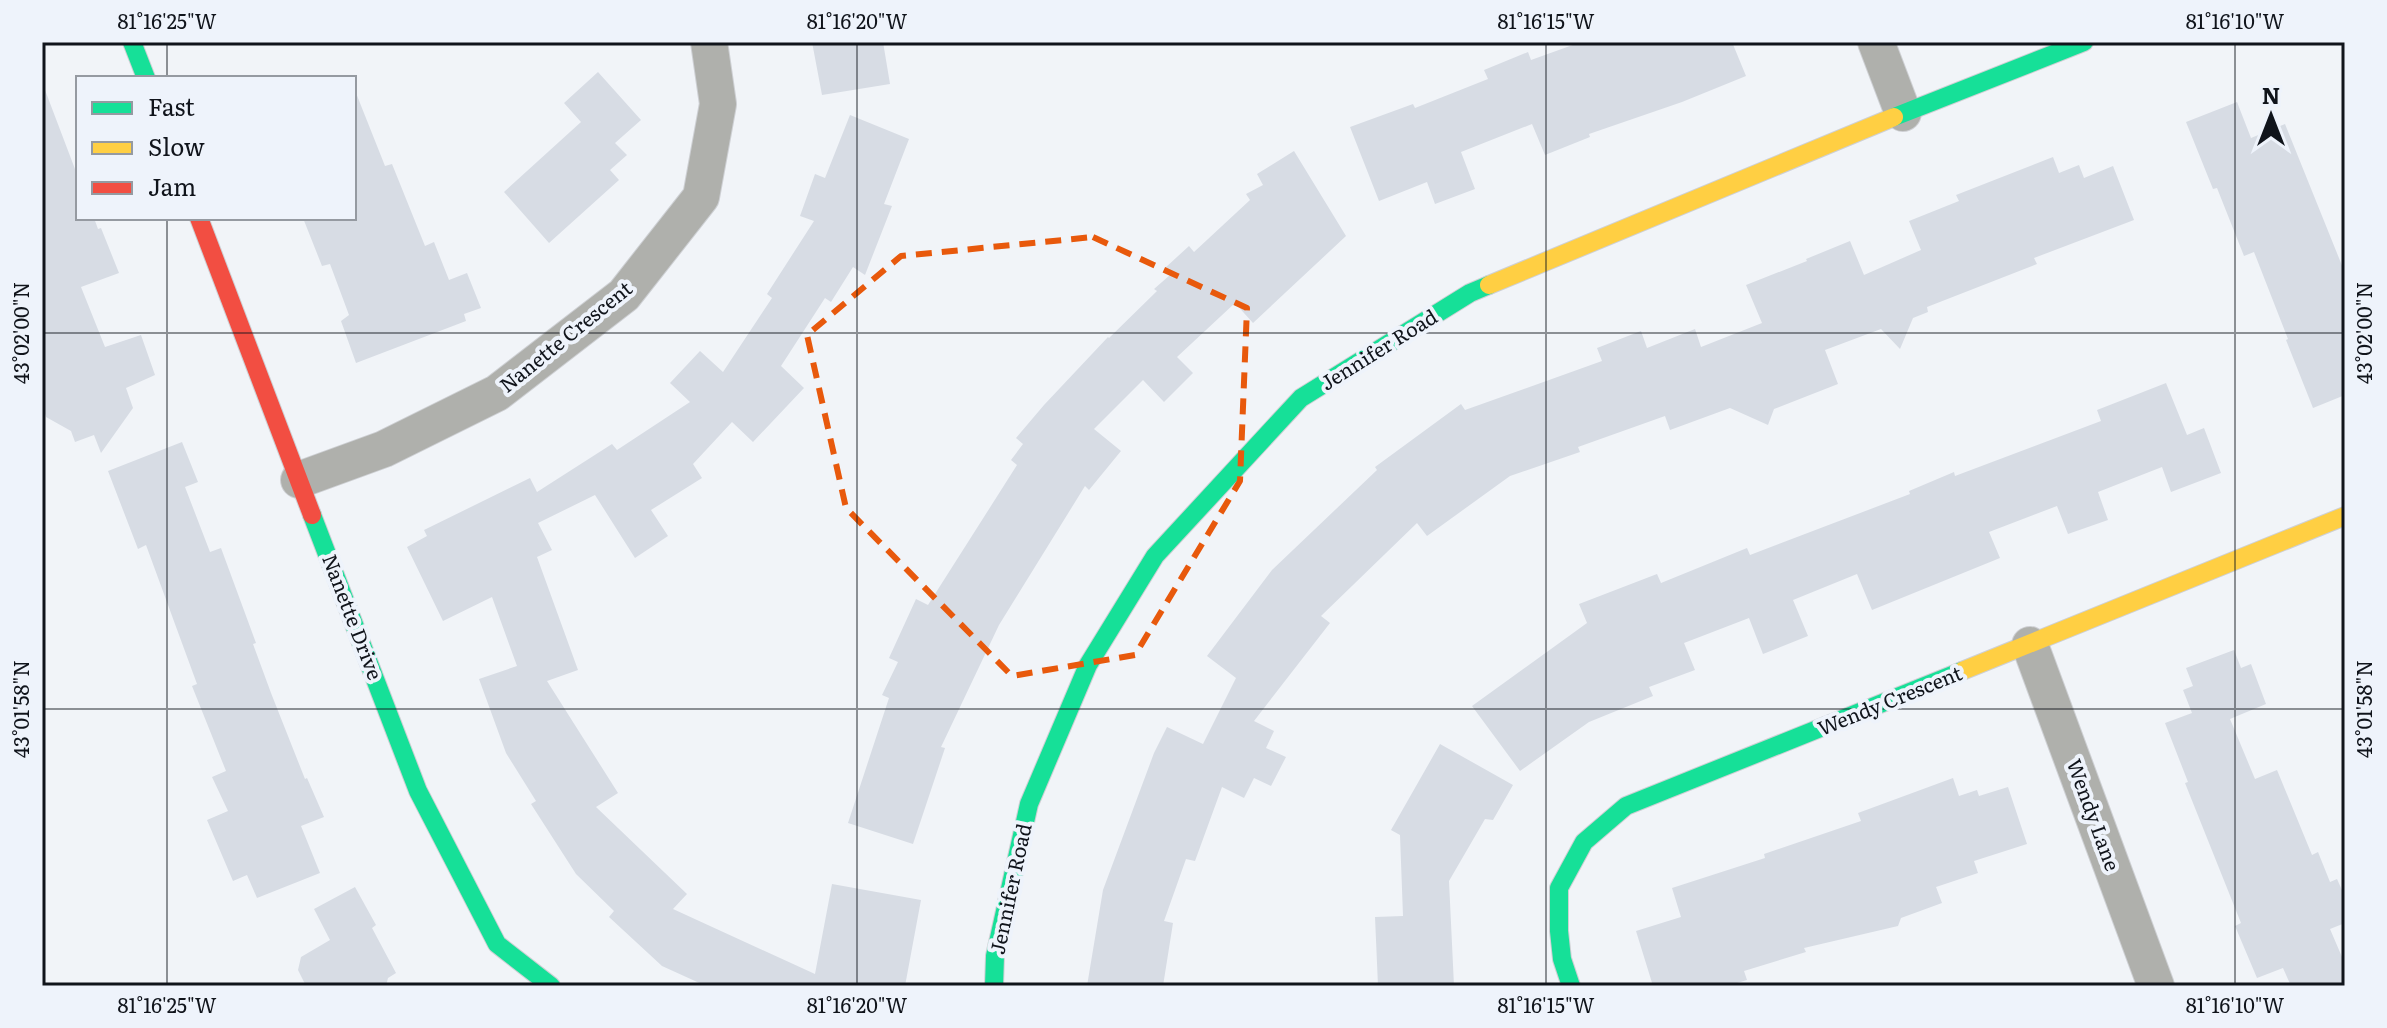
<svg xmlns="http://www.w3.org/2000/svg" width="2387" height="1028" font-family="Literata,serif">
  <rect width="100%" height="100%" fill="#f1f4f8"/>
  <!-- building -->
  <path fill="#d7dce4" d="M812,42H883L890,84L822,95Z
    M1581,42H1732L1746,76L1682,102L1589,134L1590,137L1545,155L1532,124L1461,152L1475,189L1435,204L1427,182L1379,201L1350,127L1413,104L1415,108L1488,79L1484,70L1528,52L1531,60Z
    M598,72L641,120L615,143L627,155L610,170L619,180L549,243L504,192L581,122L564,103Z
    M42,90H45L78,177V218H94L98,229L101,228L119,273L81,287L105,347L141,335L155,375L126,388L133,408L101,453L94,435L75,442L71,431L46,417L42,403Z
    M354,93H356L385,166L392,164L425,246L434,242L449,280L467,273L481,308L464,314L466,321L356,363L341,321L349,315L330,264L322,266L303,218H354Z
    M2237,102L2251,138L2285,124L2345,273V395L2313,408L2286,340L2288,339L2254,252L2244,256L2217,188L2213,189L2186,122Z
    M850,115L909,139L884,204L892,206L865,275L853,267L831,302L825,298L781,366L804,388L753,442L732,422L693,464L702,478L651,510L668,536L635,558L595,495L538,523L552,550L537,557L578,670L547,681L618,793L596,807L687,894L673,909L815,974L832,884L921,900L905,986H706L662,966L609,917L614,911L576,874L531,804L536,801L506,753L479,679L517,666L492,597L443,621L407,547L427,536L424,530L530,478L537,492L612,444L617,450L690,402L670,383L700,351L723,372L772,298L767,294L814,221L800,216L815,174L825,178Z
    M1294,151L1346,236L1253,323L1235,303L1177,357L1193,373L1164,402L1143,380L1094,429L1121,451L1089,490L1085,486L999,625L941,747L945,748L913,844L848,823L889,698L882,695L898,662L889,658L916,599L928,605L1017,465L1011,460L1023,444L1016,438L1044,405L1108,337L1109,338L1157,291L1154,289L1170,275L1165,268L1189,246L1194,252L1250,200L1246,194L1263,185L1257,174Z
    M2053,157L2059,173L2079,165L2084,178L2113,166L2134,220L2034,258L2037,264L1927,307L1928,312L1913,318L1900,349L1881,329L1825,350L1838,384L1774,409L1768,425L1730,408L1670,430L1665,416L1578,447L1580,452L1510,476L1427,536L1417,523L1321,616L1330,623L1254,721L1274,731L1266,748L1286,757L1271,786L1254,778L1244,798L1222,787L1195,861L1186,859L1164,921L1173,923L1163,986H1087L1103,890L1154,753L1167,727L1203,744L1236,678L1207,656L1272,570L1377,470L1375,467L1461,404L1465,410L1602,361L1597,348L1641,331L1647,348L1695,329L1701,347L1762,323L1746,285L1807,261L1806,259L1850,241L1864,275L1921,250L1909,221L1959,201L1956,195Z
    M2166,383L2187,435L2204,428L2221,473L2171,492L2162,467L2098,492L2108,520L2068,534L2057,506L1989,532L2000,558L1872,610L1857,574L1793,600L1808,636L1763,654L1749,618L1684,643L1695,670L1649,687L1653,696L1589,722L1520,771L1472,706L1587,623L1579,604L1657,574L1661,583L1747,548L1750,555L1910,494L1909,491L1954,472L1955,476L2101,421L2097,410Z
    M182,442L198,482L185,487L210,552L221,548L256,643L253,644L271,693L305,779L307,778L324,817L301,826L320,873L257,898L247,875L233,881L207,820L228,811L212,777L226,771L192,686L197,684L146,545L138,549L108,471Z
    M2234,650L2241,668L2251,664L2266,704L2230,719L2255,779L2277,770L2312,855L2318,852L2330,882L2337,879L2345,897V923L2330,929L2345,964V986H2291L2283,968L2257,978L2235,926L2241,923L2185,783L2188,782L2165,723L2192,713L2183,690L2193,686L2186,668Z
    M1440,744L1513,785L1493,820L1485,819L1449,881L1454,986H1378L1375,917L1403,916L1400,835L1391,830Z
    M1953,778L1959,796L1977,790L1979,796L2008,787L2027,844L1974,861L1978,873L1936,887L1942,903L1901,918L1898,926L1804,948L1806,952L1744,971L1747,980L1727,986H1653L1636,931L1681,917L1672,888L1765,858L1764,854L1861,821L1858,813Z
    M355,887L376,925L372,928L396,973L388,978L386,986H306L298,970L301,957L330,940L314,909Z"/>
  <g fill="none" stroke-linecap="round" stroke-linejoin="round">
    <defs>
      <path id="street" d="M1876,42L1903,113
        M299,480L384,449L497,393L624,295L701,197L718,104L709,42
        M2030,645L2156,986"/>
      <path id="fast" d="M132,42L146,78
        M1894,117L2084,42
        M312,515L418,791L497,944L551,986
        M994,986L995,956L1029,804L1088,665L1155,556L1301,398L1470,293L1489,285
        M1571,986L1562,959L1559,931V888L1584,842L1626,806L1962,671"/>
      <path id="slow" d="M1489,285L1894,117
        M1962,671L2345,516"/>
      <path id="jam" d="M199,218L312,515"/>
    </defs>
    <!-- street casing -->
    <use href="#street" stroke="#ced0d4" stroke-width="38"/>
    <!-- fast casing -->
    <use href="#fast" stroke="#ced0d4" stroke-width="20"/>
    <!-- slow casing -->
    <use href="#slow" stroke="#ced0d4" stroke-width="20"/>
    <!-- jam casing -->
    <use href="#jam" stroke="#ced0d4" stroke-width="20"/>
    <!-- street -->
    <use href="#street" stroke="#afb0ac" stroke-width="36"/>
    <!-- fast -->
    <use href="#fast" stroke="#16e098" stroke-width="18"/>
    <!-- slow -->
    <use href="#slow" stroke="#ffcf43" stroke-width="18"/>
    <!-- jam -->
    <use href="#jam" stroke="#f24e42" stroke-width="18"/>
  </g>
  <!-- marked area -->
  <path fill="none" stroke="#e8590c" stroke-width="6" stroke-dasharray="16 10" stroke-linejoin="round" d="M1093,237L1247,308L1240,481L1135,655L1012,676L846,508L807,335L901,256Z"/>
  <!-- ticks -->
  <path fill="none" stroke="#10141b" stroke-width="2" stroke-opacity="0.45" d="M167,42V78M857,42V986M1546,42V986M2235,42V986M167,218V986M42,333H2345M42,709H2345"/>
  <g text-anchor="middle" stroke-width="8" stroke-linejoin="round" paint-order="stroke">
    <!-- street labels -->
    <g font-size="20" fill="#10141b" stroke="#eef3fb">
      <text transform="translate(566 337) rotate(-39)" y="7">Nanette Crescent</text>
      <text transform="translate(1379 350) rotate(-32)" y="7">Jennifer Road</text>
      <text transform="translate(352 617) rotate(69)" y="7">Nanette Drive</text>
      <text transform="translate(1890 701) rotate(-22)" y="7">Wendy Crescent</text>
      <text transform="translate(2093 815) rotate(70)" y="7">Wendy Lane</text>
      <text transform="translate(1011 889) rotate(-78)" y="7">Jennifer Road</text>
    </g>
  </g>
  <!-- border -->
  <rect width="2387" height="1028" fill="none" stroke="#eef3fb" stroke-width="88"/>
  <!-- legend -->
  <rect x="76" y="76" width="280" height="144" fill="#eef3fb" stroke="#959aa1" stroke-width="2"/>
  <rect x="92" y="102" width="40" height="12" fill="#16e098" stroke="#959aa1" stroke-width="2"/>
  <text x="148" y="116" font-size="24" fill="#10141b">Fast</text>
  <rect x="92" y="142" width="40" height="12" fill="#ffcf43" stroke="#959aa1" stroke-width="2"/>
  <text x="148" y="156" font-size="24" fill="#10141b">Slow</text>
  <rect x="92" y="182" width="40" height="12" fill="#f24e42" stroke="#959aa1" stroke-width="2"/>
  <text x="148" y="196" font-size="24" fill="#10141b">Jam</text>
  <!-- north arrow -->
  <g transform="translate(2271 116)" stroke="#eef3fb" stroke-width="6" paint-order="stroke">
  <path d="M0-6L14 30L0 20L-14 30Z" fill="#10141b"/>
  <text y="-12" font-size="22" font-weight="bold" text-anchor="middle" fill="#10141b">N</text>
  </g>
  <rect x="44" y="44" width="2299" height="940" fill="none" stroke="#10141b" stroke-width="3"/>
  <g font-size="20" text-anchor="middle" fill="#10141b">
    <text x="167" y="29">81°16'25"W</text>
    <text x="857" y="29">81°16'20"W</text>
    <text x="1546" y="29">81°16'15"W</text>
    <text x="2235" y="29">81°16'10"W</text>
    <text transform="translate(22 333) rotate(-90)" y="7">43°02'00"N</text>
    <text transform="translate(2365 333) rotate(-90)" y="7">43°02'00"N</text>
    <text transform="translate(22 709) rotate(-90)" y="7">43°01'58"N</text>
    <text transform="translate(2365 709) rotate(-90)" y="7">43°01'58"N</text>
    <text x="167" y="1013">81°16'25"W</text>
    <text x="857" y="1013">81°16'20"W</text>
    <text x="1546" y="1013">81°16'15"W</text>
    <text x="2235" y="1013">81°16'10"W</text>
  </g>
</svg>
